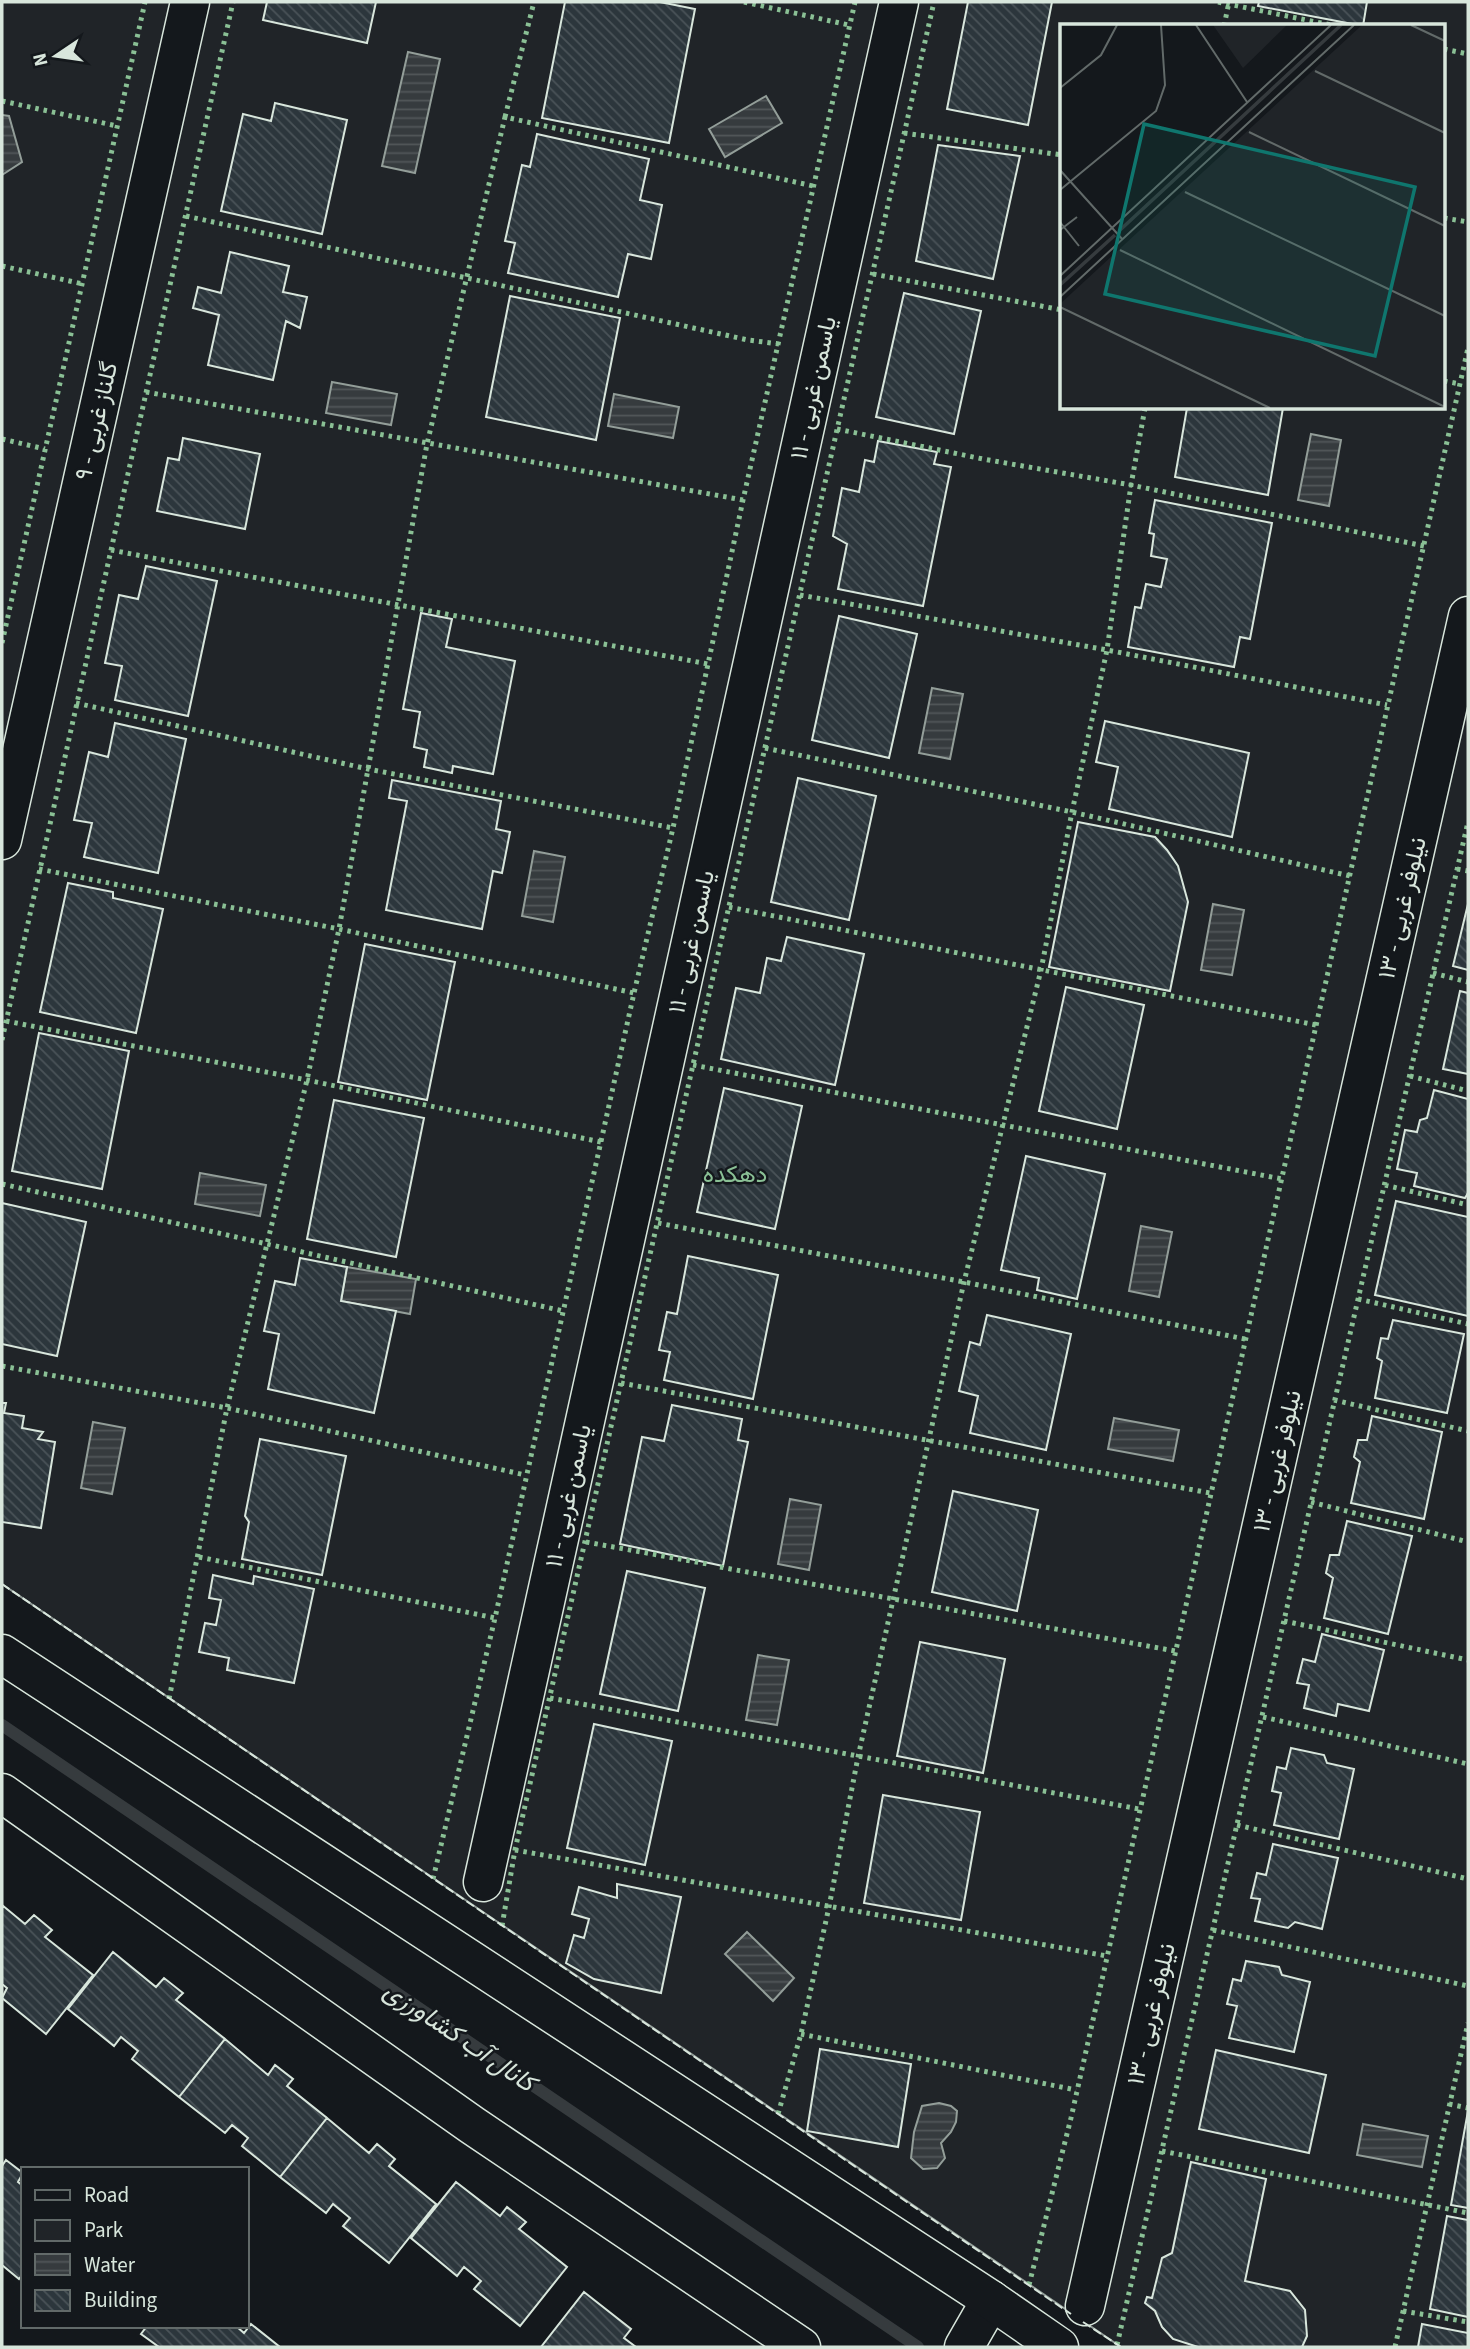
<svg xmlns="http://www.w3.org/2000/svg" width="1470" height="2349" font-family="'Source Sans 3',Vazirmatn,sans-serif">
  <defs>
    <pattern id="water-rules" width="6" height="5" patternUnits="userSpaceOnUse" patternTransform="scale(1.75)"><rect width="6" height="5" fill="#363b3e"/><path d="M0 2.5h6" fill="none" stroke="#525759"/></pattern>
    <pattern id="building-back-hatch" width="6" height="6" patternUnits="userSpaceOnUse" patternTransform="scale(1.75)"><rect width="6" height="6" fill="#2c363c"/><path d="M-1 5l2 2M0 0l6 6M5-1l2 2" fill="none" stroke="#4a5358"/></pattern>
  </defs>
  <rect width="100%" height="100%" fill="#14181c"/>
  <!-- green -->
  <path fill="#202428" stroke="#939e99" stroke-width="2" fill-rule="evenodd" d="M2,2H1468V2347H1121L2,1584ZM1062,26H1444V408H1062Z"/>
  <!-- water -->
  <path fill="url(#water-rules)" stroke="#939e99" stroke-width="2" d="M408,52L440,59L415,173L382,166Z
    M766,96L782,123L725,157L709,129Z
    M2,115L9,116L22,162L2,175Z
    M332,382L397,394L391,425L326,413Z
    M614,394L679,407L673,438L608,426Z
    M1311,434L1341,440L1329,506L1298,500Z
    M932,688L963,694L950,759L919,753Z
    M534,851L565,857L553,922L522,916Z
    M1213,904L1244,910L1232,975L1201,970Z
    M200,1173L266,1185L260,1216L195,1204Z
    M1141,1226L1172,1232L1159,1297L1129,1291Z
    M347,1267L416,1279L410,1314L341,1301Z
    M1114,1418L1179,1430L1173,1461L1108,1449Z
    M93,1422L125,1428L112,1494L81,1488Z
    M790,1499L821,1505L809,1570L778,1564Z
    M758,1655L789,1660L777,1725L746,1720Z
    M747,1932L794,1978L773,2001L725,1954Z
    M939,2103L951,2106L957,2111L956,2122L951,2132L941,2143L945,2158L937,2168L923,2169L911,2158L914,2132L922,2106Z
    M1363,2124L1428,2136L1422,2167L1357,2155Z"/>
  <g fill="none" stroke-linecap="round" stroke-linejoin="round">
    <!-- stream -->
    <path stroke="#363b3e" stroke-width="12" d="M2,1725L918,2347"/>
  </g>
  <!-- building -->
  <path fill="url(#building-back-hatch)" stroke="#d8e6dc" stroke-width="2" d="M267,2H376L367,43L263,20Z
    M565,2H660L695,9L669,143L542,118Z
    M968,2H1052L1028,125L947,109Z
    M1259,2H1367L1363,26L1258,6Z
    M275,103L347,120L322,234L221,211L243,114L271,121Z
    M537,134L649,159L640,200L662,205L651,259L628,254L618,297L508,273L515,243L505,241L522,165L530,167Z
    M938,145L1020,156L993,279L916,261Z
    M230,252L289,266L283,292L307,297L300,328L286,321L273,380L208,365L219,315L193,308L198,287L221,293Z
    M904,293L981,311L954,434L876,417Z
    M510,296L620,318L596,440L486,417Z
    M1187,408H1283L1268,495L1175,477Z
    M183,438L260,454L245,529L157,511L168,458L179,460Z
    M878,441L937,452L934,464L951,467L923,606L838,589L847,544L833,536L842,488L859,492L865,460L874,462Z
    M1155,500L1272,523L1250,639L1240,637L1234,667L1128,647L1135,607L1141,608L1146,584L1161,587L1167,559L1151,556L1154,534L1149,533Z
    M146,566L217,581L188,716L115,700L122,666L105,663L119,595L138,599Z
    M421,613L452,619L446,647L515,661L493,774L453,766L452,773L424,767L427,750L414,747L420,712L403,709Z
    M839,616L917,634L889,758L812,740Z
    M1105,721L1249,753L1232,837L1109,809L1118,767L1096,762Z
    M115,723L186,739L158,873L84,857L92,823L74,820L89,752L108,757Z
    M798,778L876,796L849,920L771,902Z
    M392,780L501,801L496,829L510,832L502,873L493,871L482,929L386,910L407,801L389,798Z
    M1078,822L1155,837L1167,850L1178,866L1188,902L1170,991L1049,967Z
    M68,883L113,892V898L163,909L136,1033L40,1012Z
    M1468,904V970L1453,966Z
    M787,937L864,954L835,1085L721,1059L736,988L760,993L767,958L781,961Z
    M365,944L455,962L427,1100L338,1082Z
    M1066,987L1144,1005L1117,1129L1039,1111Z
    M1460,991L1468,993V1074L1443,1069Z
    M39,1033L129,1051L102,1189L12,1171Z
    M724,1088L802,1106L775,1229L697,1212Z
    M1434,1090L1468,1099V1193L1465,1198L1414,1186L1417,1173L1397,1169L1405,1130L1417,1132L1420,1120L1427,1118Z
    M334,1100L424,1118L396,1257L307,1239Z
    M1026,1156L1105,1174L1077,1299L1037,1290L1039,1278L1001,1270Z
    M1396,1201L1468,1217V1316L1375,1295Z
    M2,1203L86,1222L57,1356L2,1344Z
    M688,1256L778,1275L753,1399L664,1380L670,1352L659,1350L667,1312L677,1314Z
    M300,1258L347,1267L341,1301L396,1311L374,1413L268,1389L279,1334L264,1331L275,1281L295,1285Z
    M987,1315L1071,1334L1046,1450L970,1433L978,1396L959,1391L970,1342L980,1345Z
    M1393,1320L1464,1334L1447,1413L1375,1398L1382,1361L1377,1358L1381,1338L1388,1339Z
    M2,1403H6L4,1413L24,1416L22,1428L43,1432L38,1439L55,1442L41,1528L2,1522Z
    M672,1405L742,1419L738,1440L748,1442L723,1566L620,1544L642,1437L664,1441Z
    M1372,1416L1442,1432L1424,1519L1351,1503L1360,1462L1354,1457L1358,1440H1367Z
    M260,1439L346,1456L322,1575L242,1559L249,1522L245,1516Z
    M953,1491L1038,1510L1017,1611L932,1592Z
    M1347,1521L1412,1536L1388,1634L1324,1618L1333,1578L1326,1573L1330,1555H1339Z
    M627,1571L705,1588L678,1711L600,1694Z
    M213,1575L253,1584L254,1576L314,1589L294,1683L227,1670L229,1658L199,1652L205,1623L216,1625L221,1600L209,1598Z
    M1322,1634L1384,1650L1369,1711L1338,1704L1336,1716L1304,1708L1309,1685L1297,1683L1303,1659L1315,1662Z
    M920,1642L1005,1659L983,1773L897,1756Z
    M594,1724L672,1741L645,1865L567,1848Z
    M1291,1748L1324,1755L1327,1763L1354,1769L1339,1839L1274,1825L1281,1793L1272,1791L1277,1767L1286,1769Z
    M883,1795L980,1812L961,1920L864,1903Z
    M1273,1844L1338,1858L1322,1929L1295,1922L1288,1928L1255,1921L1260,1899L1251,1898L1257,1873L1266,1875Z
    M617,1884L681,1897L661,1993L594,1979L566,1963L574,1935L584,1938L589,1919L572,1914L579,1887L617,1898Z
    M2,1905L25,1924L34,1915L52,1930L45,1937L93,1975L46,2034L2,1998L7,1988L2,1984Z
    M113,1952L156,1987L164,1978L183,1993L176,2000L225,2039L179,2097L132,2059L138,2051L121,2037L114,2046L68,2009Z
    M1246,1961L1279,1967L1282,1975L1310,1982L1294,2052L1229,2038L1237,2006L1227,2004L1233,1979L1241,1981Z
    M225,2039L268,2075L275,2065L293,2079L287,2086L327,2118L280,2177L242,2146L248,2138L232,2125L225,2133L179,2097Z
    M820,2049L911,2064L898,2147L807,2131Z
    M1216,2050L1326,2075L1309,2153L1199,2129Z
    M1468,2111V2208L1451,2205Z
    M327,2118L369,2153L377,2144L395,2159L389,2166L436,2204L389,2263L343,2226L350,2218L333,2204L326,2213L280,2177Z
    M6,2160L23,2173L18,2182L23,2186V2274L19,2279L2,2265V2166Z
    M1191,2162L1266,2179L1245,2281L1290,2291L1305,2310L1307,2336L1302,2347H1198L1173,2339L1162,2327L1155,2311L1145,2303L1147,2297L1152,2298L1162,2258L1172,2253Z
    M456,2182L500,2216L507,2207L526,2222L519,2229L567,2267L520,2326L474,2289L481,2281L464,2267L457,2276L411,2238Z
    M1447,2216L1468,2220V2317L1430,2309Z
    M584,2292L631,2329L624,2338L636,2347H541Z
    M251,2324L280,2347H159L141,2334L147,2326H236L244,2333Z
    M1422,2324L1468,2333V2347H1418Z"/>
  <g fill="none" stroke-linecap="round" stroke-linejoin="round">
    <defs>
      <path id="street" d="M2,840L190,2
        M483,1882L899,2
        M1085,2306L1468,616
        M964,2347L991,2300"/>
      <path id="secondary" d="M2,1654L991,2300L1059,2347
        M2,1793L472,2125L801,2347"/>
    </defs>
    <!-- street casing -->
    <use href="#street" stroke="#d8e6dc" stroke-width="41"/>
    <!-- secondary casing -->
    <use href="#secondary" stroke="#d8e6dc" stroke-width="41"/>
    <!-- street -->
    <use href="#street" stroke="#14181c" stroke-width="38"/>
    <!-- secondary -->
    <use href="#secondary" stroke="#14181c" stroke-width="38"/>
    <!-- hedge -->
    <path stroke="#8ac095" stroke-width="5" stroke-dasharray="3.5 5" stroke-linecap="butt" d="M744,2L849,25
      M1218,2L1336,26
      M1224,26L1229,2
      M1444,49L1468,54
      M2,101L117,126
      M505,117L534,2
      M904,133L1062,155
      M186,216L748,340L779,344
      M1444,218L1468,222
      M2,266L83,284
      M873,274L1062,310
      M1444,381L1460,384
      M146,392L743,500
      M837,429L983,459L1131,485L1424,546
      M2,439L45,449
      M111,550L708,664
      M800,595L1107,650L1387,705
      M2,643L145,2
      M76,703L368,769L673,828
      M765,748L1072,812L1350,876
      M39,869L339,929L634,993
      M1457,869L1468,871
      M729,907L1316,1025
      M1433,973L1468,982
      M6,1021L307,1080L601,1142
      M2,1040L233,2
      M693,1065L1282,1179
      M1410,1076L1468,1091
      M2,1184L563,1311
      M1385,1185L1468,1205
      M658,1223L964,1282L1245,1339
      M1358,1299L1468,1324
      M2,1366L227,1408L525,1475
      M621,1383L1210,1493
      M1334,1400L1468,1431
      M1311,1502L1468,1542
      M586,1542L707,1564
      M199,1557L495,1618
      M720,1567L1175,1651
      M1284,1621L1468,1660
      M550,1698L1139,1809
      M169,1699L227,1408L307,1080L339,929L427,444L505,117L813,186
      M1263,1717L1468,1764
      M1237,1825L1468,1879
      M515,1850L1107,1956
      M433,1879L495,1618L634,993L673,828L743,500L855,2
      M502,1926L515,1850L934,2
      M1213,1930L1468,1986
      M801,2034L1076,2090
      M1449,2104L1468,2108
      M778,2114L801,2034L829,1907L858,1757L964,1282L1041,970L1072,812L1107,650L1131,485L1145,408
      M1162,2151L1468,2213
      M1029,2285L1071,2118L1468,348
      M1403,2311L1468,2322
      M1117,2345L1468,822
      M1395,2347L1468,2023"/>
    <!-- fence -->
    <path stroke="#d8e6dc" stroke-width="2" stroke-dasharray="9 3.5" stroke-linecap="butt" d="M2,1584L1071,2314
      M1083,2322L1121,2347"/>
  </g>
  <g text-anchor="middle" stroke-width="5" stroke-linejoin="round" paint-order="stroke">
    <!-- street labels -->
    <g font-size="24" fill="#d8e6dc" stroke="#14181c">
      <text transform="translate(813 388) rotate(-78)" y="8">یاسمن غربی - ۱۱</text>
      <text transform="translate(96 421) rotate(-77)" y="8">گلناز غربی - ۹</text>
      <text transform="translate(1402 908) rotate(-77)" y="8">نیلوفر غربی - ۱۳</text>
      <text transform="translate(691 942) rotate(-78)" y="8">یاسمن غربی - ۱۱</text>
      <text transform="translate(1277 1461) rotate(-77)" y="8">نیلوفر غربی - ۱۳</text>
      <text transform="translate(568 1496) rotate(-78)" y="8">یاسمن غربی - ۱۱</text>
      <text transform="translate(1151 2014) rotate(-77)" y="8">نیلوفر غربی - ۱۳</text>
    </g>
    <!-- park labels -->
    <g font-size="24" fill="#8ac095" stroke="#14181c">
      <text x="735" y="1182">دهکده</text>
    </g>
    <!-- water labels -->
    <g font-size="26" font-style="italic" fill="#d8e6dc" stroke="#14181c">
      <text transform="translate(460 2036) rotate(34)" y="9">کانال آب کشاورزی</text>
    </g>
  </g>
  <!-- overview -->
  <g transform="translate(1060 24)">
    <rect width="385" height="385" fill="#14181c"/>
    <path d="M153,1H227L183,44ZM302,1H385V384L0,382V280Z" fill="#202428"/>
    <path fill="none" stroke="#363b3e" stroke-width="3.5" d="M59,207L281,1M0,261L55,211"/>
    <path fill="none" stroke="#626a69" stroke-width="2" d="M136,1L187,78M351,1L385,17M255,47L385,109M0,64L41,31L57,1M189,108L385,202M0,146L63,216M0,166L96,87L105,61L101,1M125,168L385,292M0,198L19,222M0,206L17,193M60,226L385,383M0,252L271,1M0,273L294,1M0,283L210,384"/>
    <path fill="#0f766e" fill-opacity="0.15" stroke="#0f766e" stroke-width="3.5" d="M84,100L355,163L315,332L45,270Z"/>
    <rect width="385" height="385" fill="none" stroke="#d8e6dc" stroke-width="3.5"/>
  </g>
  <!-- border -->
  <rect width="1470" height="2349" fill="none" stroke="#d8e6dc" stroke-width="7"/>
  <!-- legend -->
  <rect x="21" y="2167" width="228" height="161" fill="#14181c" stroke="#626a69" stroke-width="2"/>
  <rect x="35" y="2190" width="35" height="10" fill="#14181c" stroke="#626a69" stroke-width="2"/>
  <text x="84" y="2202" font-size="21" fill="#d8e6dc">Road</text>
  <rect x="35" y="2220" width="35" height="21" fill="#202428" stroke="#626a69" stroke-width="2"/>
  <text x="84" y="2237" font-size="21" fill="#d8e6dc">Park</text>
  <rect x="35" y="2254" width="35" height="21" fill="url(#water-rules)" stroke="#626a69" stroke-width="2"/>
  <text x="84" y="2272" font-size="21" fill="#d8e6dc">Water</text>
  <rect x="35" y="2290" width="35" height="21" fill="url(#building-back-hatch)" stroke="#626a69" stroke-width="2"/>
  <text x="84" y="2307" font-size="21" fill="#d8e6dc">Building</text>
  <!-- north arrow -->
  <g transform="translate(56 56) rotate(257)" stroke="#14181c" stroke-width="5" paint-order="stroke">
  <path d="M0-5L12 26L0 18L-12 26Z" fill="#d8e6dc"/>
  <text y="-10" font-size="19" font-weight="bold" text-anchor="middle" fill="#d8e6dc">N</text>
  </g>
</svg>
